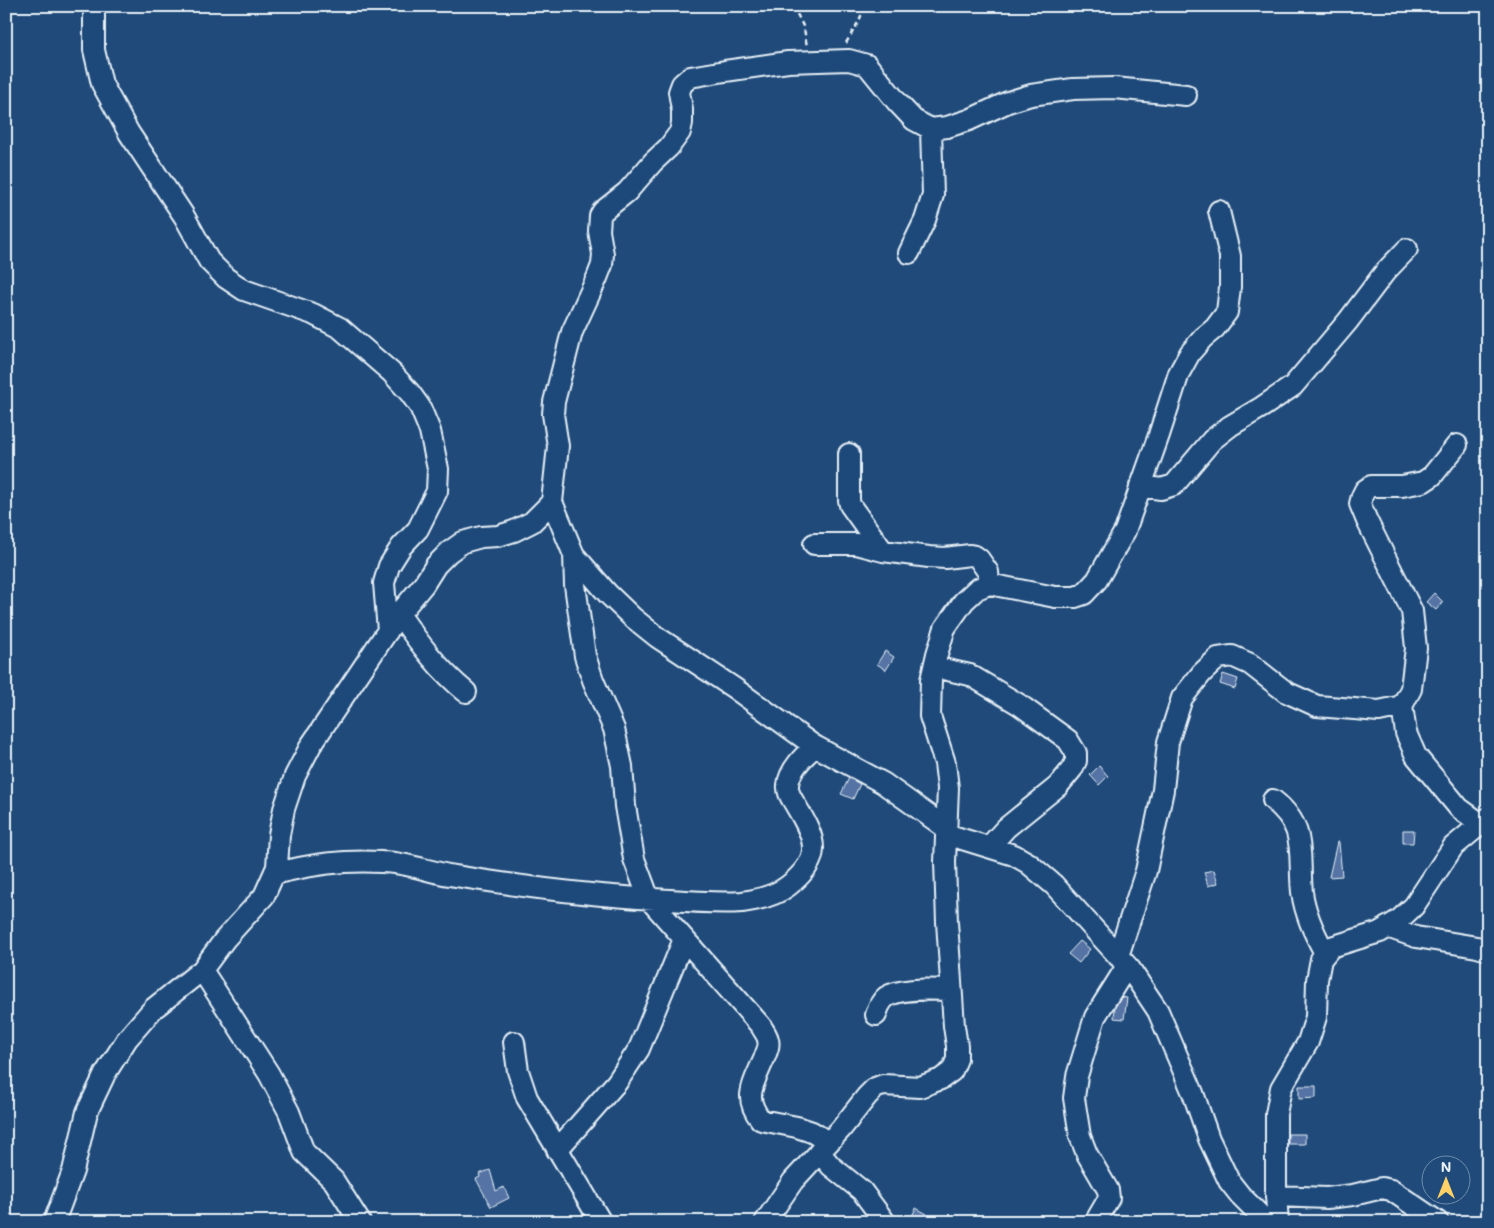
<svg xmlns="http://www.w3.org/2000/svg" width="1494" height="1228" font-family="Mali,sans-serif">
  <rect width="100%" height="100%" fill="#1f4a7a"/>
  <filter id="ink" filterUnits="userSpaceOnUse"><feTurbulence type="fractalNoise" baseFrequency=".02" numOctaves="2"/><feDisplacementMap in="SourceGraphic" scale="10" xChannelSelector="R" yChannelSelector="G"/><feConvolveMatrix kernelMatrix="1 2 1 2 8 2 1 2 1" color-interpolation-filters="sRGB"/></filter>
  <g filter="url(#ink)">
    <!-- building -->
    <path fill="#5573a4" stroke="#e8f1f8" d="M1434,593L1443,602L1436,610L1426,602Z
      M885,651L894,657L886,670L877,664Z
      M1223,674L1238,679L1235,689L1220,684Z
      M1099,766L1108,776L1099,785L1090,775Z
      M849,778L860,784L853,799L841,794Z
      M1403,830H1414L1413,843H1403Z
      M1337,842H1339L1342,876L1329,877Z
      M1214,870L1218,883L1208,886L1204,872Z
      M1080,941L1090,949L1079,963L1068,954Z
      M1122,997L1127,998L1124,1019L1114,1018L1115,1007Z
      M1299,1086H1316V1098L1299,1099Z
      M1288,1134H1305V1144H1288Z
      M490,1170L496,1191L504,1187L509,1198L491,1207L476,1179L480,1177L479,1174Z
      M916,1208L927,1214L923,1222H909Z"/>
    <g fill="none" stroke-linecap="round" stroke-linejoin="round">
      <defs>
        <path id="minor" d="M94,6V50L102,84L129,133L184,216L209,261L226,278L244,290L313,314L340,328L392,373L410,393L420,407L430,431L438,469L437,491L418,529L401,547L389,566L384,583L388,631
          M909,253L925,220L933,195L931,129
          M849,454V500L850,505L883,551
          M1140,486L1161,489L1174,485L1212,440L1230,426L1262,407L1293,386L1348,321L1385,272L1407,249
          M552,502L574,555L608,594L632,617L657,637L734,688L813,745L883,783L946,828
          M814,544H856L883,551L929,557L945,558L970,555L975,556L979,559L988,572L989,584
          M574,555L575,585L585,656L593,680L614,729L622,766L625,806L634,859L649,899L761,1026C763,1030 768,1036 768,1040C770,1046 766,1053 764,1059C754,1083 742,1097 761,1120L797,1127L812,1132L828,1142
          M399,614C419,643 439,670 466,692
          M934,667L970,675L1020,705L1068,740L1076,753V761L1072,769L1058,786L1006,828L989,847
          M1402,706L1406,733L1416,756L1459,808L1481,824
          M1273,800C1308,827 1298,854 1302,892C1305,914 1314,933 1325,953
          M946,834L1014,855L1028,863L1054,885L1130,969L1158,1011L1193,1093L1209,1139L1229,1181L1240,1195L1267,1222
          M274,874C312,864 343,860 382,862C404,862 427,871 449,875C517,886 586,895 655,899C684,901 713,904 742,902C757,900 775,896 788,886C823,858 817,841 796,806C792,799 787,793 788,785C789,770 804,756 815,746
          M1387,927L1416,937L1477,947L1488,950
          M1118,956L1146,871L1163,790L1168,742L1182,698L1202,673L1218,658L1232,656L1250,664L1286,692L1317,706L1379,711L1402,706L1411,689L1416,648L1412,611L1367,521L1360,504L1362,496L1365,490L1371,486H1402L1423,482L1432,476L1457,445
          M202,970L269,1074L289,1112L304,1152L334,1181L360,1222
          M876,1015C878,1008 881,1001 886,997C901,987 934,990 951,990
          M514,1042L518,1071L527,1098L601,1222
          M557,1150L617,1082L639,1049L684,939
          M819,1152L831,1166L862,1191L885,1222
          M1276,1196L1327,1198L1353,1195L1382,1188L1391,1190L1438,1222
          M54,1222L73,1171L87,1112L105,1074L127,1039L153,1009L202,970L225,939L264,896L277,867L279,835L284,809L295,776L311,745L399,614L424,584L436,565L449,552L463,542L481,537L498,536L514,531L532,522L552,502L558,446L553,414L554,402L572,332L597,278L602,265L603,254L599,231L600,216L603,211L627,192L653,162L669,147L680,132L682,123V109L679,92L682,84L690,77L725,71L788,62L849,60L867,65L897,102L914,120L931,129L947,127L969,120L1008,102L1031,95L1073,89L1114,88L1186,95
          M765,1222L793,1181L841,1129L867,1096L875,1088L883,1085L920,1087L941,1079L952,1071L957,1059V1046L954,1026L947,922L945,862L948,788L945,763L930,716L931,680L937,654L945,628L964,601L977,589L989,584L1055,597H1075L1084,594L1097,580L1125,531L1159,435L1179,373L1190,353L1203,338L1215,328L1227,312L1230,287V256L1219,211
          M1095,1222L1109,1198L1108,1190L1087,1154L1080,1136L1074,1098L1077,1076L1095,1017L1127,966
          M1278,1222L1276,1196V1114L1281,1088L1308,1042L1316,1017L1317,980L1321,959L1331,947L1380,932L1399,920L1414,906L1453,847L1488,818"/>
      </defs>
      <!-- minor casing -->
      <use href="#minor" stroke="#e8f1f8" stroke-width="24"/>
      <!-- path -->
      <path stroke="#e8f1f8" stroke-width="2.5" stroke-dasharray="5 4" stroke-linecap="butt" d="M793,6L804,28L807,47
        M846,43L859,21L865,6"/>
      <!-- minor -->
      <use href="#minor" stroke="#1f4a7a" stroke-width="20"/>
    </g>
  </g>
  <!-- margin -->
  <rect width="1494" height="1228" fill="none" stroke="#1f4a7a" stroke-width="25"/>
  <rect x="12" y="12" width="1469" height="1203" fill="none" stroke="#e8f1f8" stroke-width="2" filter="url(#ink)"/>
  <!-- north arrow -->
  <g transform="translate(1446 1180)"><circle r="24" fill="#1f4a7a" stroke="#6f8dac"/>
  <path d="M0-4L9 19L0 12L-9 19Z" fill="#ffd166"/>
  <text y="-8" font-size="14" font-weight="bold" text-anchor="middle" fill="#e8f1f8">N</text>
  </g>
</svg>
